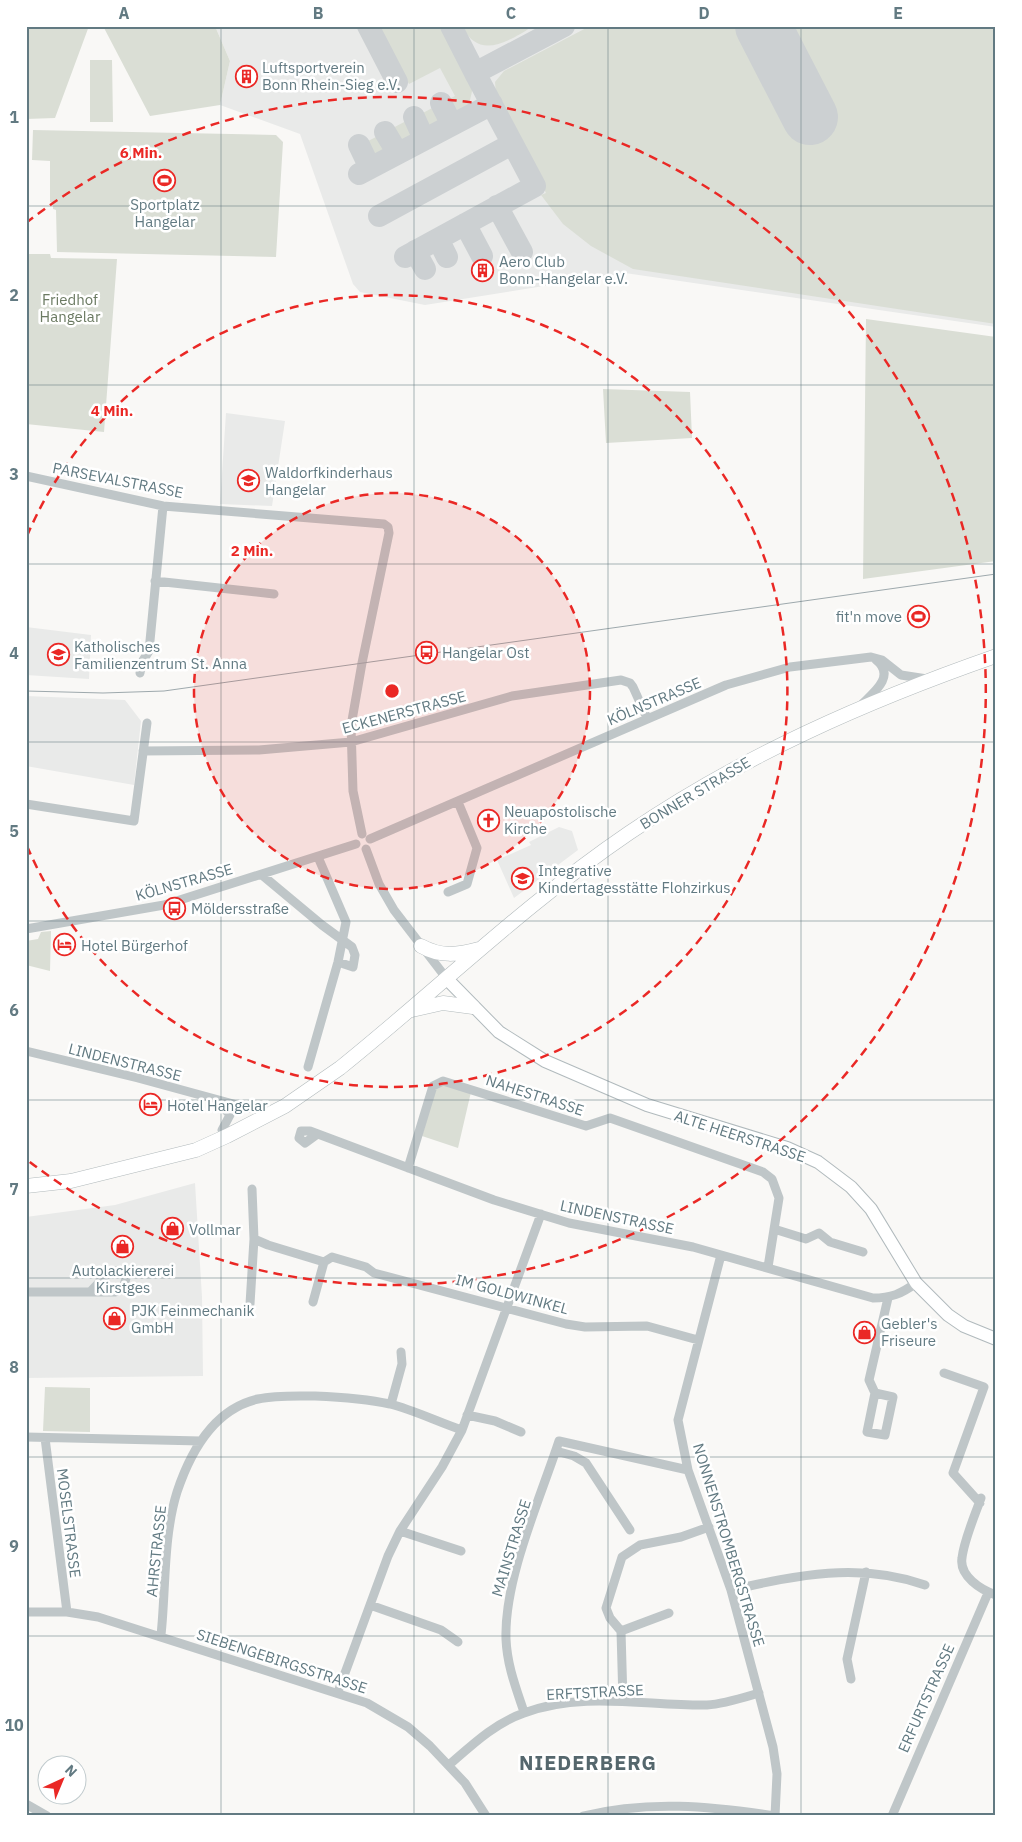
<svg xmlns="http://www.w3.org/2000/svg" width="1022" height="1842" viewBox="0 0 1022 1842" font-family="'IBM Plex Sans',sans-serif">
<rect width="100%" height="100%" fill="#f9f8f6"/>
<path fill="#e9eae9" d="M215,26H996V327L625,273L425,305L360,292L353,284L300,134L220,105L230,61Z
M226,413L285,421L272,506L220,504Z
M26,627L91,635L89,679L26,675Z
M26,696L125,700L141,721L134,785L26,766Z
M559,827L572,831L578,850L514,898L497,860L531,845L529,842Z
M195,1183L202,1297L203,1376L26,1378V1217L115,1205Z"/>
<path fill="#daded5" d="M26,26H89L55,118L26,119Z
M103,26H215L230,61L220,105L150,116Z
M378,26H441L473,87L468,109L453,117L448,106L449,99L455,96L440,68L409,84Z
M462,26H531C527,31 520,34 515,37C493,48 475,52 462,26Z
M590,26H996V324L633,269L591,246L563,224L541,195L546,193L496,95L495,82L504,71Z
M90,60H112L113,122H90Z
M434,107L439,112L442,122L424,131L420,119L421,114Z
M406,121L411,123L416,134L397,145L389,130Z
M33,130L276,135L283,142L276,257L57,252L56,210L53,209V203L50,202V161L32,160Z
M378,136L382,137L387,150L369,159L364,143Z
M26,254H50L51,258L117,259L104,432L26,424Z
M866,319L996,337V561L863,579Z
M603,389L690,392L692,438L606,443Z
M51,931L50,971L26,965V941L38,939L41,932Z
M444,1083L471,1092L458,1148L422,1136L436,1087Z
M45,1387L90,1388V1432L43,1431Z"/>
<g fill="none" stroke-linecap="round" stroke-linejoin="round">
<path stroke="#ccd0d2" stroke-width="22" d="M368,26L397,82
M451,26L475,73L564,26
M441,103L452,125
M414,117L424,139
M385,132L397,152
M359,145L370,168
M359,174L492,104
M497,206L522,252
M379,216L512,144
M465,224L482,256
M438,239L447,257
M415,251L425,269
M405,257L535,186L475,73"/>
<path stroke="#ccd0d2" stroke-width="56" d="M763,26L810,117"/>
<defs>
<path id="secondary" d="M447,979L499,1032L545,1061L647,1105L787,1148L818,1162L851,1187L871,1209L916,1283L948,1315L964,1326L996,1339"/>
<path id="primary" d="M421,946C441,957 457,955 479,949
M412,1010L443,1003L473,1007
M26,1186L71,1181L196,1150L227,1136L285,1106L340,1068C437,990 526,903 629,833C742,756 867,701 996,656"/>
</defs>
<use href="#secondary" stroke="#b1babd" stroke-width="14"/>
<use href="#primary" stroke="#b2babc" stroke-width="15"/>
<path stroke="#bfc6c8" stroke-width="9" d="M26,476L163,506L384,524L388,527L389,533L362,663L351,726L353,791L362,834
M155,581L274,594
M140,673L142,662L149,651L163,506
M861,705C872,694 897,676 876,660
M143,751L259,750L351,742L512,696L621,680L630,683L633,687L647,718
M26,804L134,821L147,723
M370,839L726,685L790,667L871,657L882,660L901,675L927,679
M366,849L379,884L394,910L447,979
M262,875L322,925L352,947L355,955L353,967L338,962
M448,892L467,884L477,848L458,802
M26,929L164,905L356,844
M26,1051L138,1078L248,1108H265
M308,1067L338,962L346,922L318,857
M218,1101L230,1115L222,1130
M316,1135L305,1143L299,1138L301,1131H310L494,1200L569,1223L693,1247L873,1298C891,1298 901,1294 916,1283
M408,1168L433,1086L443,1081L586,1126L610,1118L763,1172L772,1179L779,1198L768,1267
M252,1189L254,1239
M774,1229L806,1239L819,1233L830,1242L863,1252
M721,1255L678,1420L688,1470L731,1590L773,1747L777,1774L775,1816
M26,1292H115L123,1289L126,1278L121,1271H110L90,1292
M313,1302L324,1262
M250,1304L254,1239L268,1245L324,1262L332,1257L366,1267L374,1273L566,1324L585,1327L647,1326L698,1340
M944,1373L984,1387L953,1473L980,1503
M875,1393L893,1397L885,1435L867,1432L875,1393L869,1380L888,1298
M391,1404L402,1364L401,1352
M467,1415L495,1421L521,1432
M26,1437L201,1441
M45,1438L67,1612
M556,1451L574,1456L586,1463L630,1530
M981,1498C975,1515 964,1540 962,1558C959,1576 981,1590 996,1595
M400,1531L461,1551
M731,1590C798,1575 859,1562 925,1585
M370,1605L441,1630L458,1642
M26,1612H67L98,1617L367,1703L408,1727L430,1746L465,1783L486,1816
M621,1631L669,1613
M161,1635C166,1589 163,1537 177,1492C190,1453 214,1409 258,1399C276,1395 296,1396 315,1396C339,1397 367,1399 390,1404C414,1410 438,1422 462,1430
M851,1679L847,1659L866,1572
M338,1692L388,1556L400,1531L442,1467L462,1430L541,1214
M623,1701L621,1631L610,1618L606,1608L622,1557L640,1545L681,1537L709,1527
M524,1712C516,1688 507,1665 506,1639C504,1579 540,1499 559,1441L688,1470
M449,1765C472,1745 495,1723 524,1713C582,1691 647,1706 707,1705C724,1704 742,1698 759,1693
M26,1804L47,1816
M583,1816C648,1800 710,1806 775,1816
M892,1816L988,1593"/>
<use href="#secondary" stroke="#fff" stroke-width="12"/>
<use href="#primary" stroke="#fff" stroke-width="14"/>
<path stroke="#9ea9ad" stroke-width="1" d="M26,691L103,693L164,691L996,574"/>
</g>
<path fill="none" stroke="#627a82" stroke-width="1" stroke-opacity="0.55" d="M221,26V1816M414,26V1816M608,26V1816M801,26V1816M26,206H996M26,385H996M26,564H996M26,742H996M26,921H996M26,1100H996M26,1278H996M26,1457H996M26,1636H996"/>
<circle cx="392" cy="691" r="198" fill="#ea2825" fill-opacity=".12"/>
<g fill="none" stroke="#ea2825" stroke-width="2.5" stroke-dasharray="9 6">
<circle cx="392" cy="691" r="198"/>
<path d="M27 536A396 396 0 1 1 27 846"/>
<path d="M26 223A594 594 0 1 1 26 1159"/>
</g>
<defs>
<symbol id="building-ring" viewBox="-11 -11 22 22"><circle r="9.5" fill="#fff" stroke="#ea2825" stroke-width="1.5"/><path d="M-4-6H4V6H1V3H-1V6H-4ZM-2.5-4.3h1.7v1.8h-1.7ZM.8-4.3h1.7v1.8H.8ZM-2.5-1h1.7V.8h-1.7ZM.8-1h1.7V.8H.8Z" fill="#ea2825"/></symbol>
<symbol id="stadium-ring" viewBox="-11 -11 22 22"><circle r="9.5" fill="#fff" stroke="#ea2825" stroke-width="1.5"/><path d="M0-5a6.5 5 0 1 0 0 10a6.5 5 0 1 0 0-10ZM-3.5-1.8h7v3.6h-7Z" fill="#ea2825"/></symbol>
<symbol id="school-ring" viewBox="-11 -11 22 22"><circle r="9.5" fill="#fff" stroke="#ea2825" stroke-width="1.5"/><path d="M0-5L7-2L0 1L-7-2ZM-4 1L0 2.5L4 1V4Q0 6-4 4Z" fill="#ea2825"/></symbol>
<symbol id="bus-ring" viewBox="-11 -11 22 22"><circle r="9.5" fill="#fff" stroke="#ea2825" stroke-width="1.5"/><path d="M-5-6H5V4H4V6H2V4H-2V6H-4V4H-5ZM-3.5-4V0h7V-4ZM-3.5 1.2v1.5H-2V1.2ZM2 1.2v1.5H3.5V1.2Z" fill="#ea2825"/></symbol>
<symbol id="church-ring" viewBox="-11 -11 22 22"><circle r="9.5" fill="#fff" stroke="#ea2825" stroke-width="1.5"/><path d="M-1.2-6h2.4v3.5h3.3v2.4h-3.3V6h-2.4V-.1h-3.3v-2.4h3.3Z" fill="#ea2825"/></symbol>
<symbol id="hotel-ring" viewBox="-11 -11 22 22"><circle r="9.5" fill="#fff" stroke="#ea2825" stroke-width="1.5"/><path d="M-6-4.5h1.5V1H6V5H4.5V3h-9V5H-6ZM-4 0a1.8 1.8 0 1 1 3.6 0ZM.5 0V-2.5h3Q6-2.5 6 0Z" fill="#ea2825"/></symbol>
<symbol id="shop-ring" viewBox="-11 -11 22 22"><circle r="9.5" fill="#fff" stroke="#ea2825" stroke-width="1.5"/><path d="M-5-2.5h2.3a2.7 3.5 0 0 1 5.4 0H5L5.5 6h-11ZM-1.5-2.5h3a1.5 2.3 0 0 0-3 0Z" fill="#ea2825"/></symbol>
</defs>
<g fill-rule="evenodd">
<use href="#building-ring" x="234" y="64" width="25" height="25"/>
<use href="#stadium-ring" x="152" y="168" width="25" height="25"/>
<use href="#building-ring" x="470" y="258" width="25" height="25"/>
<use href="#school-ring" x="236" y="468" width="25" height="25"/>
<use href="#stadium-ring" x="906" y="604" width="25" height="25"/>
<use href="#bus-ring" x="414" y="640" width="25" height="25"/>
<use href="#school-ring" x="46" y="642" width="25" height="25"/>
<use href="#church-ring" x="476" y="808" width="25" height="25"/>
<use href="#school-ring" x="510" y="866" width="25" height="25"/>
<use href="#bus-ring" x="162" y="896" width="25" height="25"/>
<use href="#hotel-ring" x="52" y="932" width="25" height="25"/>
<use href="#hotel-ring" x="138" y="1092" width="25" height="25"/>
<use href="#shop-ring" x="160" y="1216" width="25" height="25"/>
<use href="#shop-ring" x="110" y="1234" width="25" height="25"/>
<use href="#shop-ring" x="102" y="1306" width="25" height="25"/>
<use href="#shop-ring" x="852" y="1320" width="25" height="25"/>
</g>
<g text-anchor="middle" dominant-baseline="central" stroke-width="5" stroke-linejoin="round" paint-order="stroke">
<g font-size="15" fill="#627a82" stroke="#fff" text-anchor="start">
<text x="262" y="67">Luftsportverein<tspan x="262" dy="17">Bonn Rhein-Sieg e.V.</tspan></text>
<text x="165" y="204" text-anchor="middle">Sportplatz<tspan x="165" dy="17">Hangelar</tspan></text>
<text x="499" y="261">Aero Club<tspan x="499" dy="17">Bonn-Hangelar e.V.</tspan></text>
<text x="265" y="472">Waldorfkinderhaus<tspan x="265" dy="17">Hangelar</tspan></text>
<text x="902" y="616" text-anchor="end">fit'n move</text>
<text x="74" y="646">Katholisches<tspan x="74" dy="17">Familienzentrum St. Anna</tspan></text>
<text x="442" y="652">Hangelar Ost</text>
<text x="504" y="811">Neuapostolische<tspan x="504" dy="17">Kirche</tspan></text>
<text x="538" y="870">Integrative<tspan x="538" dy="17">Kindertagesstätte Flohzirkus</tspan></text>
<text x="191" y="908">Möldersstraße</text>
<text x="81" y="945">Hotel Bürgerhof</text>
<text x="167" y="1105">Hotel Hangelar</text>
<text x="189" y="1229">Vollmar</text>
<text x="123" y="1270" text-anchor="middle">Autolackiererei<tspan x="123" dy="17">Kirstges</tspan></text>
<text x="131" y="1310">PJK Feinmechanik<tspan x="131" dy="17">GmbH</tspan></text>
<text x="881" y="1323">Gebler's<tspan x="881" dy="17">Friseure</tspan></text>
</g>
<g font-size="15" fill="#6b7a62" stroke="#fff">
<text x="70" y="299">Friedhof<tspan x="70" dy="17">Hangelar</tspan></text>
</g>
<g font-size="15" fill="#627a82" stroke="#fff">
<text transform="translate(118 480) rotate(11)">PARSEVALSTRASSE</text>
<text transform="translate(654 701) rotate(-23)">KÖLNSTRASSE</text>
<text transform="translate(404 712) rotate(-15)">ECKENERSTRASSE</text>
<text transform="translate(695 793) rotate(-31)">BONNER STRASSE</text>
<text transform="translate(184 882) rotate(-16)">KÖLNSTRASSE</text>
<text transform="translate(125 1062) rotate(14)">LINDENSTRASSE</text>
<text transform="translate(535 1095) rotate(18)">NAHESTRASSE</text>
<text transform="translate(740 1136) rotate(18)">ALTE HEERSTRASSE</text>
<text transform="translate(617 1217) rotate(12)">LINDENSTRASSE</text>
<text transform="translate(512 1294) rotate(15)">IM GOLDWINKEL</text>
<text transform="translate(69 1523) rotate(83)">MOSELSTRASSE</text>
<text transform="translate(729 1545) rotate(73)">NONNENSTROMBERGSTRASSE</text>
<text transform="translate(511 1548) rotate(-73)">MAINSTRASSE</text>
<text transform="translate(156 1551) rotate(-84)">AHRSTRASSE</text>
<text transform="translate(282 1661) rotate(18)">SIEBENGEBIRGSSTRASSE</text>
<text transform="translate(595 1692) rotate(-3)">ERFTSTRASSE</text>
<text transform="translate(926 1698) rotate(-66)">ERFURTSTRASSE</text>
</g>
<g font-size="20" font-weight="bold" letter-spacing="1" fill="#55676d" stroke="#fff">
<text x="588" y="1762">NIEDERBERG</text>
</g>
</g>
<circle cx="392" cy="691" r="8" fill="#ea2825" stroke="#fff" stroke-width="2.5"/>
<g font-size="15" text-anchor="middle" font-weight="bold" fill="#ea2825" stroke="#fff" stroke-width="5" stroke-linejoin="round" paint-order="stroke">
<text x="141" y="158">6 Min.</text>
<text x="112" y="416">4 Min.</text>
<text x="252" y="556">2 Min.</text>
</g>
<rect width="1022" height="1842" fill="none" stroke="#ffffff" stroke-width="55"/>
<g transform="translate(62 1780) rotate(44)"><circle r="24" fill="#ffffff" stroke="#c0cacd"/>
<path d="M0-4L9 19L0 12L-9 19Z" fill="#ea2825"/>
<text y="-8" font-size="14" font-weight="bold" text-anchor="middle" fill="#627a82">N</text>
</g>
<rect x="28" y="28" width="966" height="1786" fill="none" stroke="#627a82" stroke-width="2"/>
<g font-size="16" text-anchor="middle" font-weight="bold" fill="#627a82">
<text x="124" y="19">A</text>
<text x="318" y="19">B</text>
<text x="511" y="19">C</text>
<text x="704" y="19">D</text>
<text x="898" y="19">E</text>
<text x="14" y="123">1</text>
<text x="14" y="301">2</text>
<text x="14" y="480">3</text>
<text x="14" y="659">4</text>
<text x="14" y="837">5</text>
<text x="14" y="1016">6</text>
<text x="14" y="1195">7</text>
<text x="14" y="1373">8</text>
<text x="14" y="1552">9</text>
<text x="14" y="1731">10</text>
</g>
</svg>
